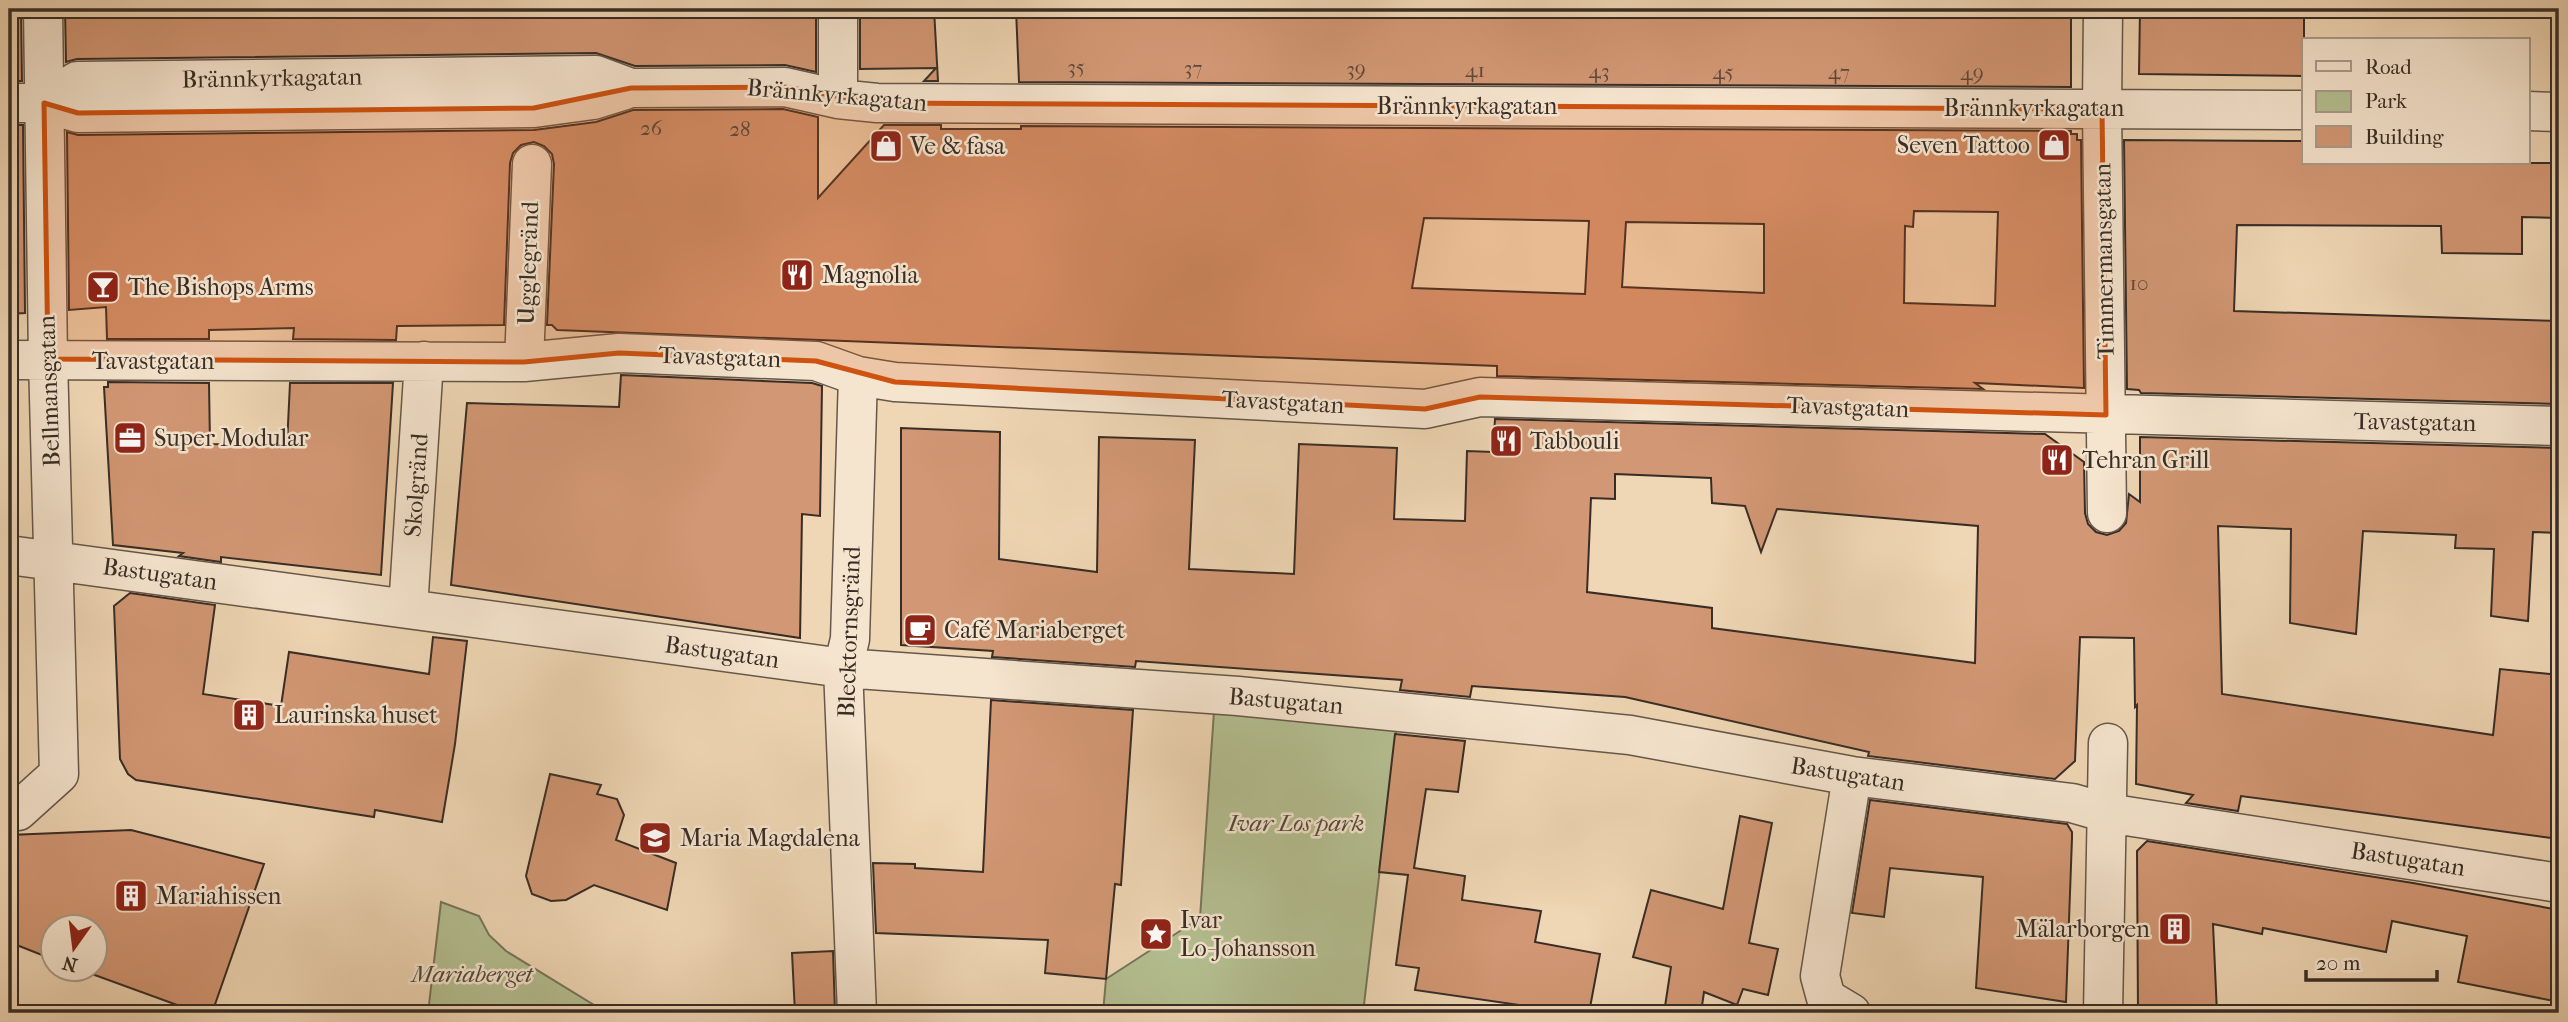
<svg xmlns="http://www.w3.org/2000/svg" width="2568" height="1022" viewBox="0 0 2568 1022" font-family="'IM FELL French Canon',serif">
<rect width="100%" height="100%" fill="#efd6b4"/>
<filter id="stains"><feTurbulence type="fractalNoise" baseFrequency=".00286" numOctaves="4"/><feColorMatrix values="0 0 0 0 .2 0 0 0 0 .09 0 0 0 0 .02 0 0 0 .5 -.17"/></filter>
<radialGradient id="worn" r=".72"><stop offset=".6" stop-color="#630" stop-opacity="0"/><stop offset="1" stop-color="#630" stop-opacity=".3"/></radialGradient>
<path fill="#b4bf91" stroke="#76765c" stroke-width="2" d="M1214,711L1397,723L1363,1013H1103L1106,979L1200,918Z
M441,902L479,916L489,935L506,951L607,1013H428Z"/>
<path fill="#d29774" stroke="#382d26" stroke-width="2" fill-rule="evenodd" d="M9,9H21L22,81H9Z
M65,9H816V72L785,65L635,66L596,53L77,59L66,62Z
M860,9H934L938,81H924L936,68L860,69Z
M1016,9H2071V87L1019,82Z
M2140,9H2304V76L2139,74Z
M783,109L818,117V198L884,125H941V129H1021V126L2071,131V134H2077V140H2081L2084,388L1975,383L1983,389L1497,376V366L557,330L552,325H547L554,164L552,154L544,146L534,142L521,145L513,153L510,163L504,325L397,326L396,340L293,339L294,328L209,330V339H107L106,307L69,310L67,132L78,135L534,130L596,122L633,110ZM1914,211L1998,212L1995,306L1904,303L1905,226L1913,227ZM1424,218L1589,221L1585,294L1412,288ZM1626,222L1764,224V293L1622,287Z
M9,125H23L25,313L9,314Z
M2124,140L2304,141V163H2559V218L2522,217V254L2442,253L2441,226L2237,225L2234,311L2559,321V404L2141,393L2139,390L2127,389Z
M621,375L812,383L822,386L820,516L802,514L800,638L451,585L467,403L619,407Z
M108,382L209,383L210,444L287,445L290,383H393L381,575L221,557V562L179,556L183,553L113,545L104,387H108Z
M1495,419L2045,434L2084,462L2085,513L2088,524L2096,532L2107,535L2119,531L2126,523L2129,494L2140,502V437L2559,448V533L2533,532L2528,621L2491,616L2494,549L2455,548L2456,535L2363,531L2356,634L2290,623L2291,529L2218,526L2222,694L2493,735L2500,669L2559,675V839L2241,796L2238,811L2186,803L2193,795L2136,784L2137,705L2135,707L2134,638L2080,637L2075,761L2055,779L1868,756L1869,752L1625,697L1472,686L1470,697L1400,690L1402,680L1136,661L1135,667L992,657L993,651L901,645V428L1000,432L999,559L1097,572L1099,437L1195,440L1189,569L1294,574L1299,444L1397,448L1394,519L1465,521L1467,451L1493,452ZM1615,474L1711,478L1712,503L1745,506L1761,552L1777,509L1978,526L1975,663L1712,628V608L1587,592L1591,498L1615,499Z
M130,593L215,605L203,694L281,706L289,652L429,674L433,637L467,641L455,744L442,822L375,810L374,817L136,780L128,774L120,759L114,606Z
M991,700L1133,710L1121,885L1115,884L1106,979L1045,973L1048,940L876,933L873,863L915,864V868L983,872Z
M1395,734L1465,741L1458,792L1426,789L1414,868L1465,876L1462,900L1541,911L1535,942L1600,954L1589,1013H1574L1415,990L1419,968L1396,965L1408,875L1379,872Z
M550,774L601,785L597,794L617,799L624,815L616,840L676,863L667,910L594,885L566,900L551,901L532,894L526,876Z
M1870,800L2067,824L2072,832V838L2066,1002L1976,988L1983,877L1890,868L1884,917L1852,913Z
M1740,816L1772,823L1749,943L1778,949L1768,995L1743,989L1737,1005L1704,992L1701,1013H1664L1671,967L1633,957L1651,890L1723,909Z
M131,830L264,864L212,1013H199L81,970H94V928H52V959L9,942V835Z
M2147,841L2413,883L2559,910V1002L2458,982L2467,936L2392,921L2386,952L2263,928L2262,934L2213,924L2217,1013H2138L2137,851Z
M833,951L835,1013H795L792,953Z"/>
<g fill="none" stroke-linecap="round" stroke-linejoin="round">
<defs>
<path id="minor" d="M2103,9L2102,109L2107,513
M838,99V9
M9,103H44L77,81L596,75L631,88L785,87L838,99L877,103L2304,110
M44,103L78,113L534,108L593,100L625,90
M2528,111L2559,112
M9,360L524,362L619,353L816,361L858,376L895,382L1425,409L1480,397L2559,426
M524,362L532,164
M9,555L843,668L1238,696L1630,735L1852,776L2072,803L2107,813L2559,883
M408,609L424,361
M9,810L18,811L59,774L48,359L43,9
M857,1013L843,668L850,639L858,376
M1851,1013L1826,998L1820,976L1852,776
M2103,1013L2108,743"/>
</defs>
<use href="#minor" stroke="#66574a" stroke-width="41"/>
<use href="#minor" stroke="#f5e4ce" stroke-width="38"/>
</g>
<path fill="#ce5210" fill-opacity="0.2" stroke="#ce5210" stroke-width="5" stroke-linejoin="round" d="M785,87L877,103L2102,109L2106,415L1480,397L1425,409L895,382L816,361L619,353L524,362L48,359L44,103L78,113L534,108L631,88Z"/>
<defs>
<symbol id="shop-square" viewBox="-11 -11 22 22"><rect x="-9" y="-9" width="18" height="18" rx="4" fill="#8f2418" stroke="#f5e4ce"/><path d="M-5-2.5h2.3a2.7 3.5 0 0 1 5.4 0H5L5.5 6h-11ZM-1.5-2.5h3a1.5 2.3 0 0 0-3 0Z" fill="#fff"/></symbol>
<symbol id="restaurant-square" viewBox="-11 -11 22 22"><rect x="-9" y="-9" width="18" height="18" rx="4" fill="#8f2418" stroke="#f5e4ce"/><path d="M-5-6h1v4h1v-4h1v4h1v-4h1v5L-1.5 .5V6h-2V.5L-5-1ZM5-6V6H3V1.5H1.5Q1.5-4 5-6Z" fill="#fff"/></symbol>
<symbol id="bar-square" viewBox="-11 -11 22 22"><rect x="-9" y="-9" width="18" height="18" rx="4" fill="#8f2418" stroke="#f5e4ce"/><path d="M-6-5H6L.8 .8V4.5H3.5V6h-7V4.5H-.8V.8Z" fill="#fff"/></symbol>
<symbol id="office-square" viewBox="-11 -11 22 22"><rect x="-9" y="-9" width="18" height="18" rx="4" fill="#8f2418" stroke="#f5e4ce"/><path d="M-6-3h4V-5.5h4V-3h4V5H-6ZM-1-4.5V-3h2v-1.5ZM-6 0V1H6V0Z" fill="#fff"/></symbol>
<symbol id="cafe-square" viewBox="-11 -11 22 22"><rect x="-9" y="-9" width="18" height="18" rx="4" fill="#8f2418" stroke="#f5e4ce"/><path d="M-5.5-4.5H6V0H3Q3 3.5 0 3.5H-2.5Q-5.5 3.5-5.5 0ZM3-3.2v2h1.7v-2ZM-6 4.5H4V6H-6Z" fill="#fff"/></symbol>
<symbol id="building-square" viewBox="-11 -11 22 22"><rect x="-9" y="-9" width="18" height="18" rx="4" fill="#8f2418" stroke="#f5e4ce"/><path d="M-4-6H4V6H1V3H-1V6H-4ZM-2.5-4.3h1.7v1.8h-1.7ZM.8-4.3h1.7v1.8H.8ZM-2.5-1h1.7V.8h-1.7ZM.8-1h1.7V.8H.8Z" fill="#fff"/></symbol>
<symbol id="school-square" viewBox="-11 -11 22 22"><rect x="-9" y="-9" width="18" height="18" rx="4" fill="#8f2418" stroke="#f5e4ce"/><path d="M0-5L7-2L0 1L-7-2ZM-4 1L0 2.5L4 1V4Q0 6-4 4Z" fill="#fff"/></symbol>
<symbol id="sight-square" viewBox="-11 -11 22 22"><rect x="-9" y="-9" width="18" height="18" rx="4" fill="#8f2418" stroke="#f5e4ce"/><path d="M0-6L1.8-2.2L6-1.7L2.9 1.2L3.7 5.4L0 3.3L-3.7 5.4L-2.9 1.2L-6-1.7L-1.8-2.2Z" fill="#fff"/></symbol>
</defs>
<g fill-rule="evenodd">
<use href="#shop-square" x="2035" y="126" width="38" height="38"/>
<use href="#shop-square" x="867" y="127" width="38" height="38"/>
<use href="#restaurant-square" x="778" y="256" width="38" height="38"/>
<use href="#bar-square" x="84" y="268" width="38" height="38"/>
<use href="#office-square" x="111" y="419" width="38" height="38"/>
<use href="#restaurant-square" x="1487" y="422" width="38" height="38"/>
<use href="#restaurant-square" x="2038" y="441" width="38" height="38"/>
<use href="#cafe-square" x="901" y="611" width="38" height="38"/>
<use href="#building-square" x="230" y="696" width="38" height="38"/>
<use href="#school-square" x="636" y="819" width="38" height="38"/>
<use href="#building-square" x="112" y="877" width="38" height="38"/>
<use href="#building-square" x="2156" y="910" width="38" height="38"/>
<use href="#sight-square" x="1137" y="915" width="38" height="38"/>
</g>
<g text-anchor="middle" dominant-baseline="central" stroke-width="5" stroke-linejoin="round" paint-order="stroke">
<g font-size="21" fill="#5e483a">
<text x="1076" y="67">35</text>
<text x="1193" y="68">37</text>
<text x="1356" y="69">39</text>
<text x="1475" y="70">41</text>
<text x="1599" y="71">43</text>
<text x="1723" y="72">45</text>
<text x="1839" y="72">47</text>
<text x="1972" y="73">49</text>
<text x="651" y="128">26</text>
<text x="740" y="129">28</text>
<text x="2139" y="283">10</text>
</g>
<g font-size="24" fill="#382d26" stroke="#f5e4ce">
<text transform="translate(272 78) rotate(-1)">Brännkyrkagatan</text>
<text transform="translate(837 95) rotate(5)">Brännkyrkagatan</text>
<text x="1467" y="106">Brännkyrkagatan</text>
<text x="2034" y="108">Brännkyrkagatan</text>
<text transform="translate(2104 261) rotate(-91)">Timmermansgatan</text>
<text transform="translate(528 263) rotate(-88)">Ugglegränd</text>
<text transform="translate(720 357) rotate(2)">Tavastgatan</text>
<text x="153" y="361">Tavastgatan</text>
<text transform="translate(49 391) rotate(-92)">Bellmansgatan</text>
<text transform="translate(1283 402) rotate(3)">Tavastgatan</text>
<text transform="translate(1848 407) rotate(2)">Tavastgatan</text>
<text transform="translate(2415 422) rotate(1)">Tavastgatan</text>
<text transform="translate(416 485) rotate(-86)">Skolgränd</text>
<text transform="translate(160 574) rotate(8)">Bastugatan</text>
<text transform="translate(849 632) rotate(-88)">Blecktornsgränd</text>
<text transform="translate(722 652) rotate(8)">Bastugatan</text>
<text transform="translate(1286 701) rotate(5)">Bastugatan</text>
<text transform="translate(1848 774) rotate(9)">Bastugatan</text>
<text transform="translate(2408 859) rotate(9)">Bastugatan</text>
</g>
<g font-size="24" fill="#382d26" stroke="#f5e4ce" text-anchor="start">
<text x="2030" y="145" text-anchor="end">Seven Tattoo</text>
<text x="910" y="146">Ve &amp; fasa</text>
<text x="822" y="275">Magnolia</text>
<text x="128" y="287">The Bishops Arms</text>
<text x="154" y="438">Super Modular</text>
<text x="1530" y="441">Tabbouli</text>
<text x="2082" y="460">Tehran Grill</text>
<text x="944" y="630">Café Mariaberget</text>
<text x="274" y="715">Laurinska huset</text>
<text x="680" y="838">Maria Magdalena</text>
<text x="156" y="896">Mariahissen</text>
<text x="1180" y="920">Ivar<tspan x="1180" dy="28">Lo-Johansson</tspan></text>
<text x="2150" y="929" text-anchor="end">Mälarborgen</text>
</g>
<g font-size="24" font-style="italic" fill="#514a3b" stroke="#f5e4ce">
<text x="1296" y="823">Ivar Los park</text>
<text x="472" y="974">Mariaberget</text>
</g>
</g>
<rect width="2568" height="1022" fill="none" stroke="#efd6b4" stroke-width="35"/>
<rect x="10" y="10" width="2547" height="1001" fill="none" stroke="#382d26" stroke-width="3.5"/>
<rect x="18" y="18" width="2533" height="987" fill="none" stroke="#382d26" stroke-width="2"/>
<rect x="2302" y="38" width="228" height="126" fill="#f5e4ce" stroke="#a99b8b" stroke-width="2"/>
<rect x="2316" y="61" width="35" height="10" fill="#f5e4ce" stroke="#a99b8b" stroke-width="2"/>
<text x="2365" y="74" font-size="21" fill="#382d26">Road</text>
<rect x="2316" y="91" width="35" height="21" fill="#b4bf91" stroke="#a99b8b" stroke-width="2"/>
<text x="2365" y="108" font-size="21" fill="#382d26">Park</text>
<rect x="2316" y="126" width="35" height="21" fill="#d29774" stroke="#a99b8b" stroke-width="2"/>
<text x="2365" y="144" font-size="21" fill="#382d26">Building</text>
<g transform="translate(74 948) rotate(194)"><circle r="33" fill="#f5e4ce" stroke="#a99b8b" stroke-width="2"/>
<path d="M0-5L12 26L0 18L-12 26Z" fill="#8f2418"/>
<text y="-10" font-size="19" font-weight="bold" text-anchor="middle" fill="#382d26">N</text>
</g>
<path d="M2306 970v10h131v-10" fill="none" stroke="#382d26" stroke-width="3.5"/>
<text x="2316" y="970" font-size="21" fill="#382d26" stroke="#f5e4ce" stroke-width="5" paint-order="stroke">20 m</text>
<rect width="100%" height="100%" filter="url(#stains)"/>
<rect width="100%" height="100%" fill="url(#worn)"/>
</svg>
